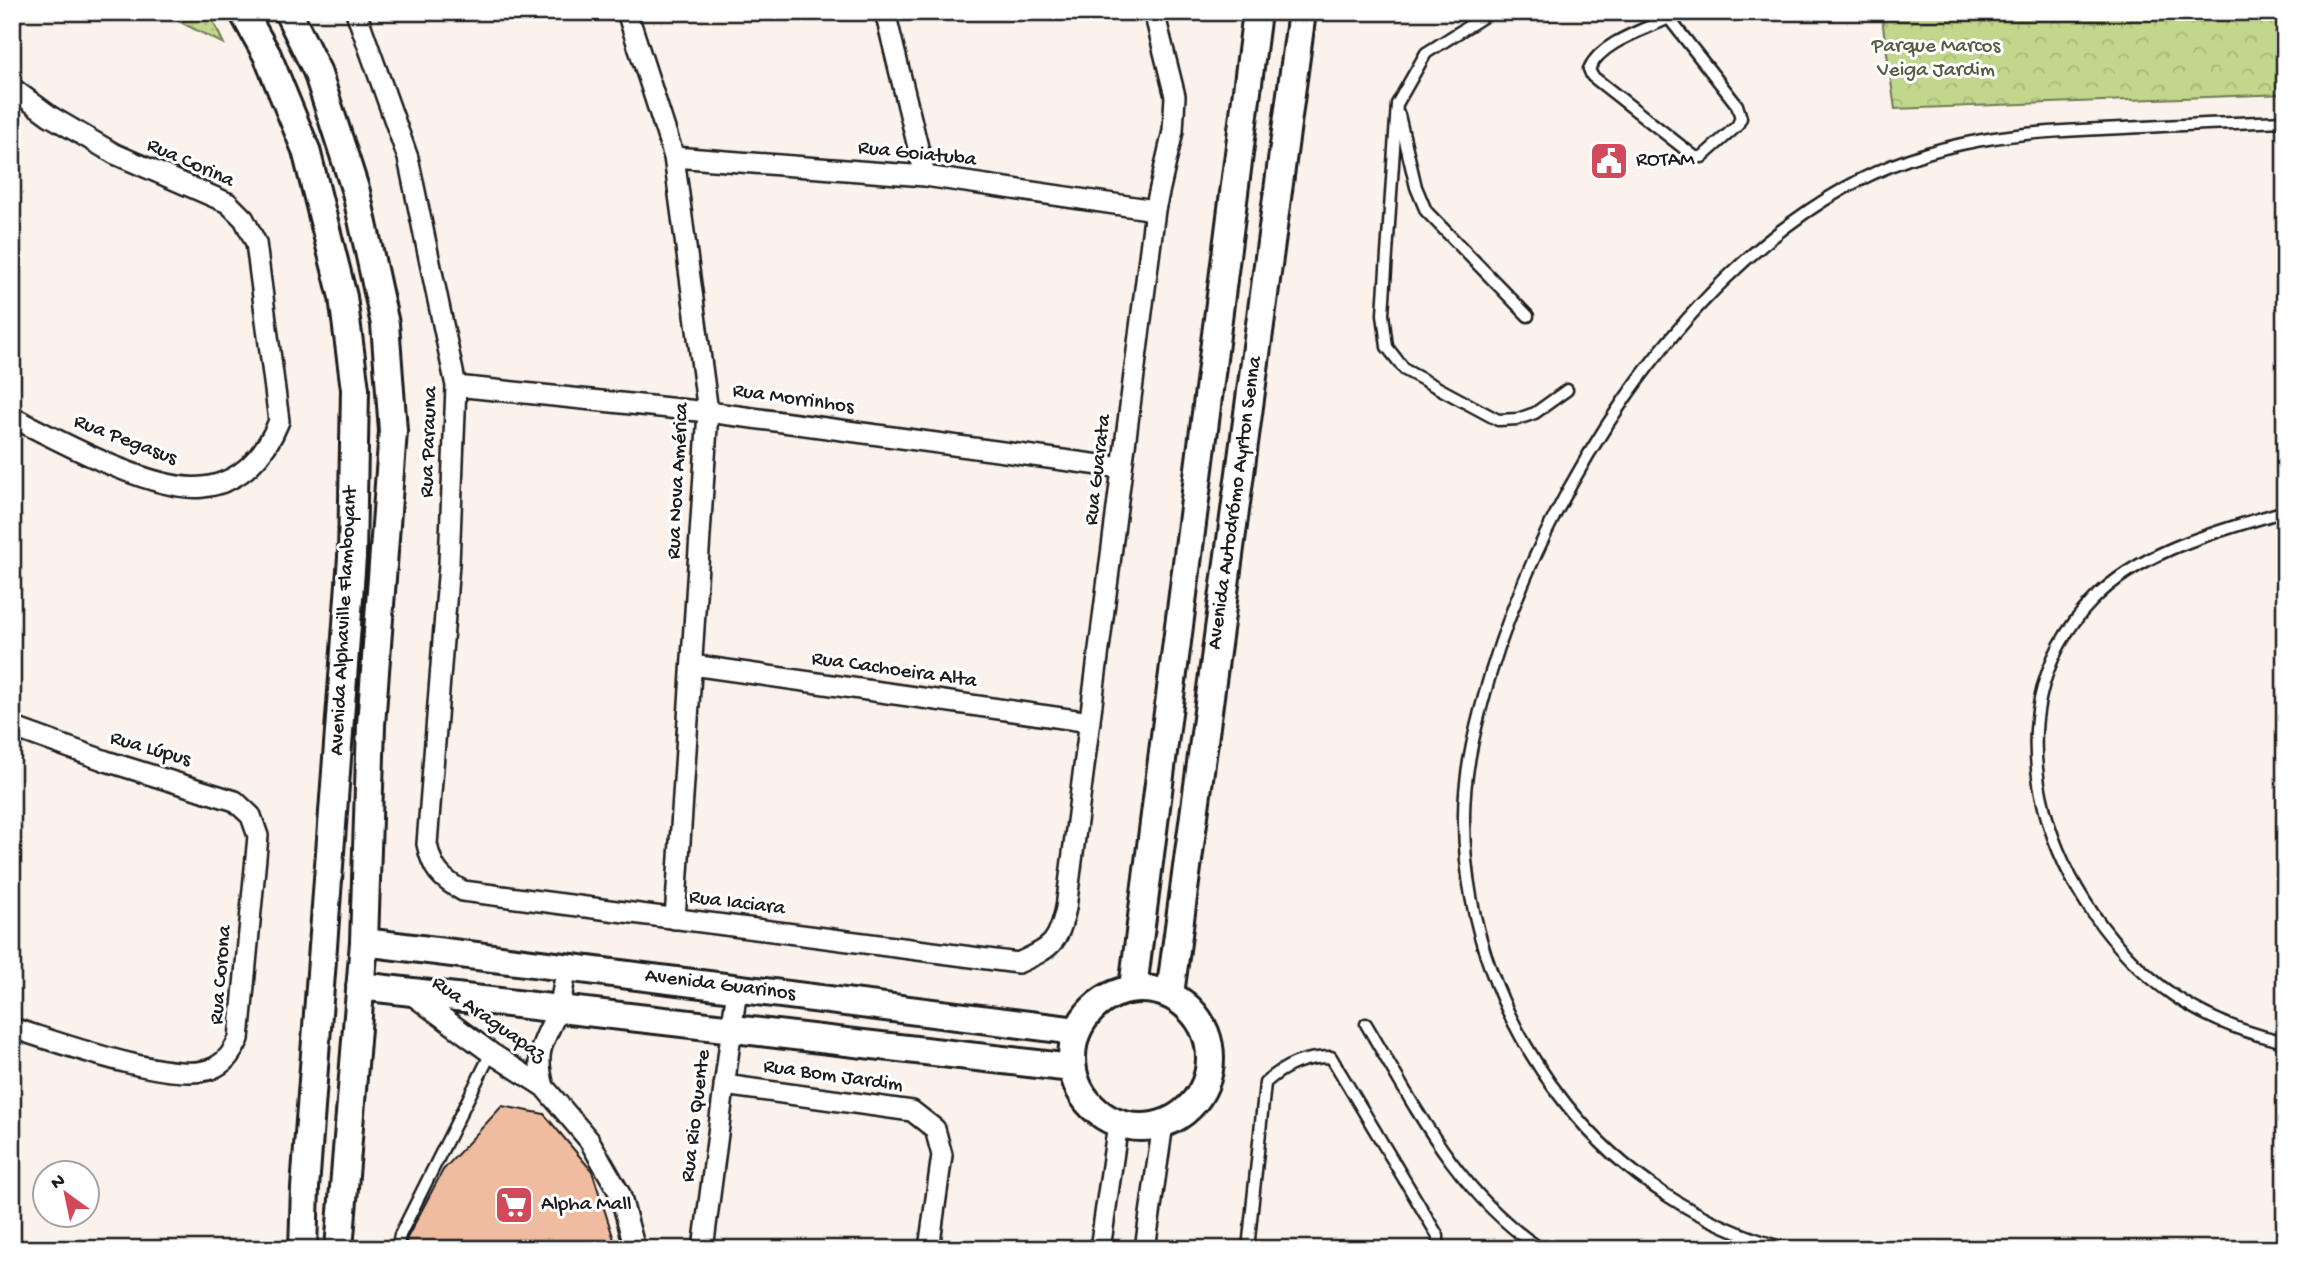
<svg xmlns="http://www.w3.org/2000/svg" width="2297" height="1261" viewBox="0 0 2297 1261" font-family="'Gochi Hand',sans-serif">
<defs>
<pattern id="grass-dots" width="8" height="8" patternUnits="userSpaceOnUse" patternTransform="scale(1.75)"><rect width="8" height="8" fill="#c1d78c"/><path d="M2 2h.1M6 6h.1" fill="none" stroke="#a5b878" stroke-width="1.8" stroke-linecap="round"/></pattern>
<pattern id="forest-crowns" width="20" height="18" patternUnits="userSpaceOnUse" patternTransform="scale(1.75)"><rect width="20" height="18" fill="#c1d78c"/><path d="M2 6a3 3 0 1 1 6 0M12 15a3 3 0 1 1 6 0" fill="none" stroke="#a5b878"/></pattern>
</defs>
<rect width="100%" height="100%" fill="#fcf2ec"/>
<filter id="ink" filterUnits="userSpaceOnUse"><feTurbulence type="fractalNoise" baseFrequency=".0143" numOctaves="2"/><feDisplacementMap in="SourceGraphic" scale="14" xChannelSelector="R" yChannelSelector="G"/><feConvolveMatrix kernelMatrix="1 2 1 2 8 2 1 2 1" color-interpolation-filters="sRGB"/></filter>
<g filter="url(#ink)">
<path fill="url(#grass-dots)" stroke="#6e7a54" stroke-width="2" d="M162,12H209L224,44L164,14Z"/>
<path fill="url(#forest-crowns)" stroke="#6e7a54" stroke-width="2" d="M1881,12H2285V94L1895,109Z"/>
<path fill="#efbca0" stroke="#1c1c1c" stroke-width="2" d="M502,1106L544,1114L592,1171L617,1249H405L407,1238L443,1170Z"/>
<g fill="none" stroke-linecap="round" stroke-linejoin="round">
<defs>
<path id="lane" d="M1491,12L1426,53L1397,104L1383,314L1387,347L1405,370L1498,420L1518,419L1535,413L1567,390
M1664,12L1737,105L1741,118L1737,126L1702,157H1695L1592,76L1589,69C1601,42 1644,30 1669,18
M1399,115L1416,187L1426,211L1528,316
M2285,511C2220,531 2143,549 2094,599C1977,717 2053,911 2173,995C2207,1019 2245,1033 2285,1042
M1366,1024C1415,1107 1458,1194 1541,1249
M397,1249L400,1235L491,1053
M1248,1249L1265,1083C1285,1065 1304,1057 1331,1057L1438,1236V1249
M1788,1249C1701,1226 1622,1175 1566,1104C1502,1024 1465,925 1464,822C1463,771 1477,720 1491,672C1546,491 1677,282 1845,188C1935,137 2022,132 2123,128C2177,125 2231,123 2285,121"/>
<path id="street" d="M356,12L408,158L456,386L449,564L427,844C432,869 441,879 463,891L1018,963C1051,948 1058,944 1066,908L1155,210L1173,131L1175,96L1154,12
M627,12L674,157L708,412L675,919
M885,12L925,176
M12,88L50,116L115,154L228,203L244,219L256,243L279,421C266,454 241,483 203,487C153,493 58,440 12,417
M674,157L925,176L1155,210
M456,386L708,412L1122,468
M692,665L1090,722
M12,727L106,761L235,801L251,816L258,836L239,1039C232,1053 226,1063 211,1069C171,1084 55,1041 12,1028
M407,991L491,1053L544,1087L589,1140L620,1194L635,1249
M724,1085L912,1111L935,1129L942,1155L929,1249
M544,1087C533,1044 546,1043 559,1006C563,994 564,979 567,967
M703,1249L737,988
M1100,1249L1118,1124
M1145,1249L1163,1124"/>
<path id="secondary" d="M243,12L267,55L306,150L343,297L355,389L352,557L305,1188L303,1249
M288,12L317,71L356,192L385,324L393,431L371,725L364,942L339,1249
M364,942L1077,1031
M360,986L1072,1068
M1133,988L1257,12
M1072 1058a69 69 0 1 1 138 0a69 69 0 1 1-138 0Z
M1170,994L1302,12"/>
</defs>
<use href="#lane" stroke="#1c1c1c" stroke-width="15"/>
<use href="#street" stroke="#1c1c1c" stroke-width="24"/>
<use href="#secondary" stroke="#1c1c1c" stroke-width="32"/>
<use href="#lane" stroke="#fff" stroke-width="10"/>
<use href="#street" stroke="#fff" stroke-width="19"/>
<use href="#secondary" stroke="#fff" stroke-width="26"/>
</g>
</g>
<defs>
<symbol id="civic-square" viewBox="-11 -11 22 22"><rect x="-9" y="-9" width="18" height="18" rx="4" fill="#d1495b" stroke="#fff"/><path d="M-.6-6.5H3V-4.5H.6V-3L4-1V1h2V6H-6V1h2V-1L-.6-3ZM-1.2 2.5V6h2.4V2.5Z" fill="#fff"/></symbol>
<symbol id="supermarket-square" viewBox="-11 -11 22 22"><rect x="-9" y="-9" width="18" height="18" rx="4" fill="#d1495b" stroke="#fff"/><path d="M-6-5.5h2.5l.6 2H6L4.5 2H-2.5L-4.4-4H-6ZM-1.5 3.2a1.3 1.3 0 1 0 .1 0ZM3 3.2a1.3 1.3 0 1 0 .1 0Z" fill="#fff"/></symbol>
</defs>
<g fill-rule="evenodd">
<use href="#civic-square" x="1587" y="139" width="44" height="44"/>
<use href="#supermarket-square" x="492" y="1183" width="44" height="44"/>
</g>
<g text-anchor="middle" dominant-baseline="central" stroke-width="6" stroke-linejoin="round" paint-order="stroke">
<g font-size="21" fill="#565d43" stroke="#fff">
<text x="1936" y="47">Parque Marcos<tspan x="1936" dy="24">Veiga Jardim</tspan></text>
</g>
<g font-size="21" fill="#1c1c1c" stroke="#fff">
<text transform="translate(917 155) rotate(6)">Rua Goiatuba</text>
<text transform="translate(190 164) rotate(24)">Rua Corina</text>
<text transform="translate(793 400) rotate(8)">Rua Morrinhos</text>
<text transform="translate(125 441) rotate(21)">Rua Pegasus</text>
<text transform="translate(430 442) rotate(-88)">Rua Parauna</text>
<text transform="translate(1099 470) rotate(-83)">Rua Guarata</text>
<text transform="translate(679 481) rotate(-87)">Rua Nova América</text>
<text transform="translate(1236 503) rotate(-82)">Avenida Autodrómo Ayrton Senna</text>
<text transform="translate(345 621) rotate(-87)">Avenida Alphaville Flamboyant</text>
<text transform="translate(894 671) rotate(8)">Rua Cachoeira Alta</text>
<text transform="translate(150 750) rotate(16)">Rua Lúpus</text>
<text transform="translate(737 904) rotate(7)">Rua Iaciara</text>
<text transform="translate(222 975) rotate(-85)">Rua Corona</text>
<text transform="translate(720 986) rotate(7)">Avenida Guarinos</text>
<text transform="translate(488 1020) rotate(35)">Rua Araguapaz</text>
<text transform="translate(833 1077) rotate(8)">Rua Bom Jardim</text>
<text transform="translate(697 1116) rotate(-83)">Rua Rio Quente</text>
</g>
<g font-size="21" fill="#1c1c1c" stroke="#fff" text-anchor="start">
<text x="1636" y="161">ROTAM</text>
<text x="541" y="1205">Alpha Mall</text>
</g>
</g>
<rect width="2297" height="1261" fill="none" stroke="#fff" stroke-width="42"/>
<rect x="21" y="21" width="2255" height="1219" fill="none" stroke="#1c1c1c" stroke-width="2.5" filter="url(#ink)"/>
<g transform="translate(66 1194) rotate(327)"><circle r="33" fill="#ffffff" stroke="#a4a4a4" stroke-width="2"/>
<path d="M0-5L12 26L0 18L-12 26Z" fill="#d1495b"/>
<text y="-10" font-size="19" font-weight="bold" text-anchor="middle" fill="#1c1c1c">N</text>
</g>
</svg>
